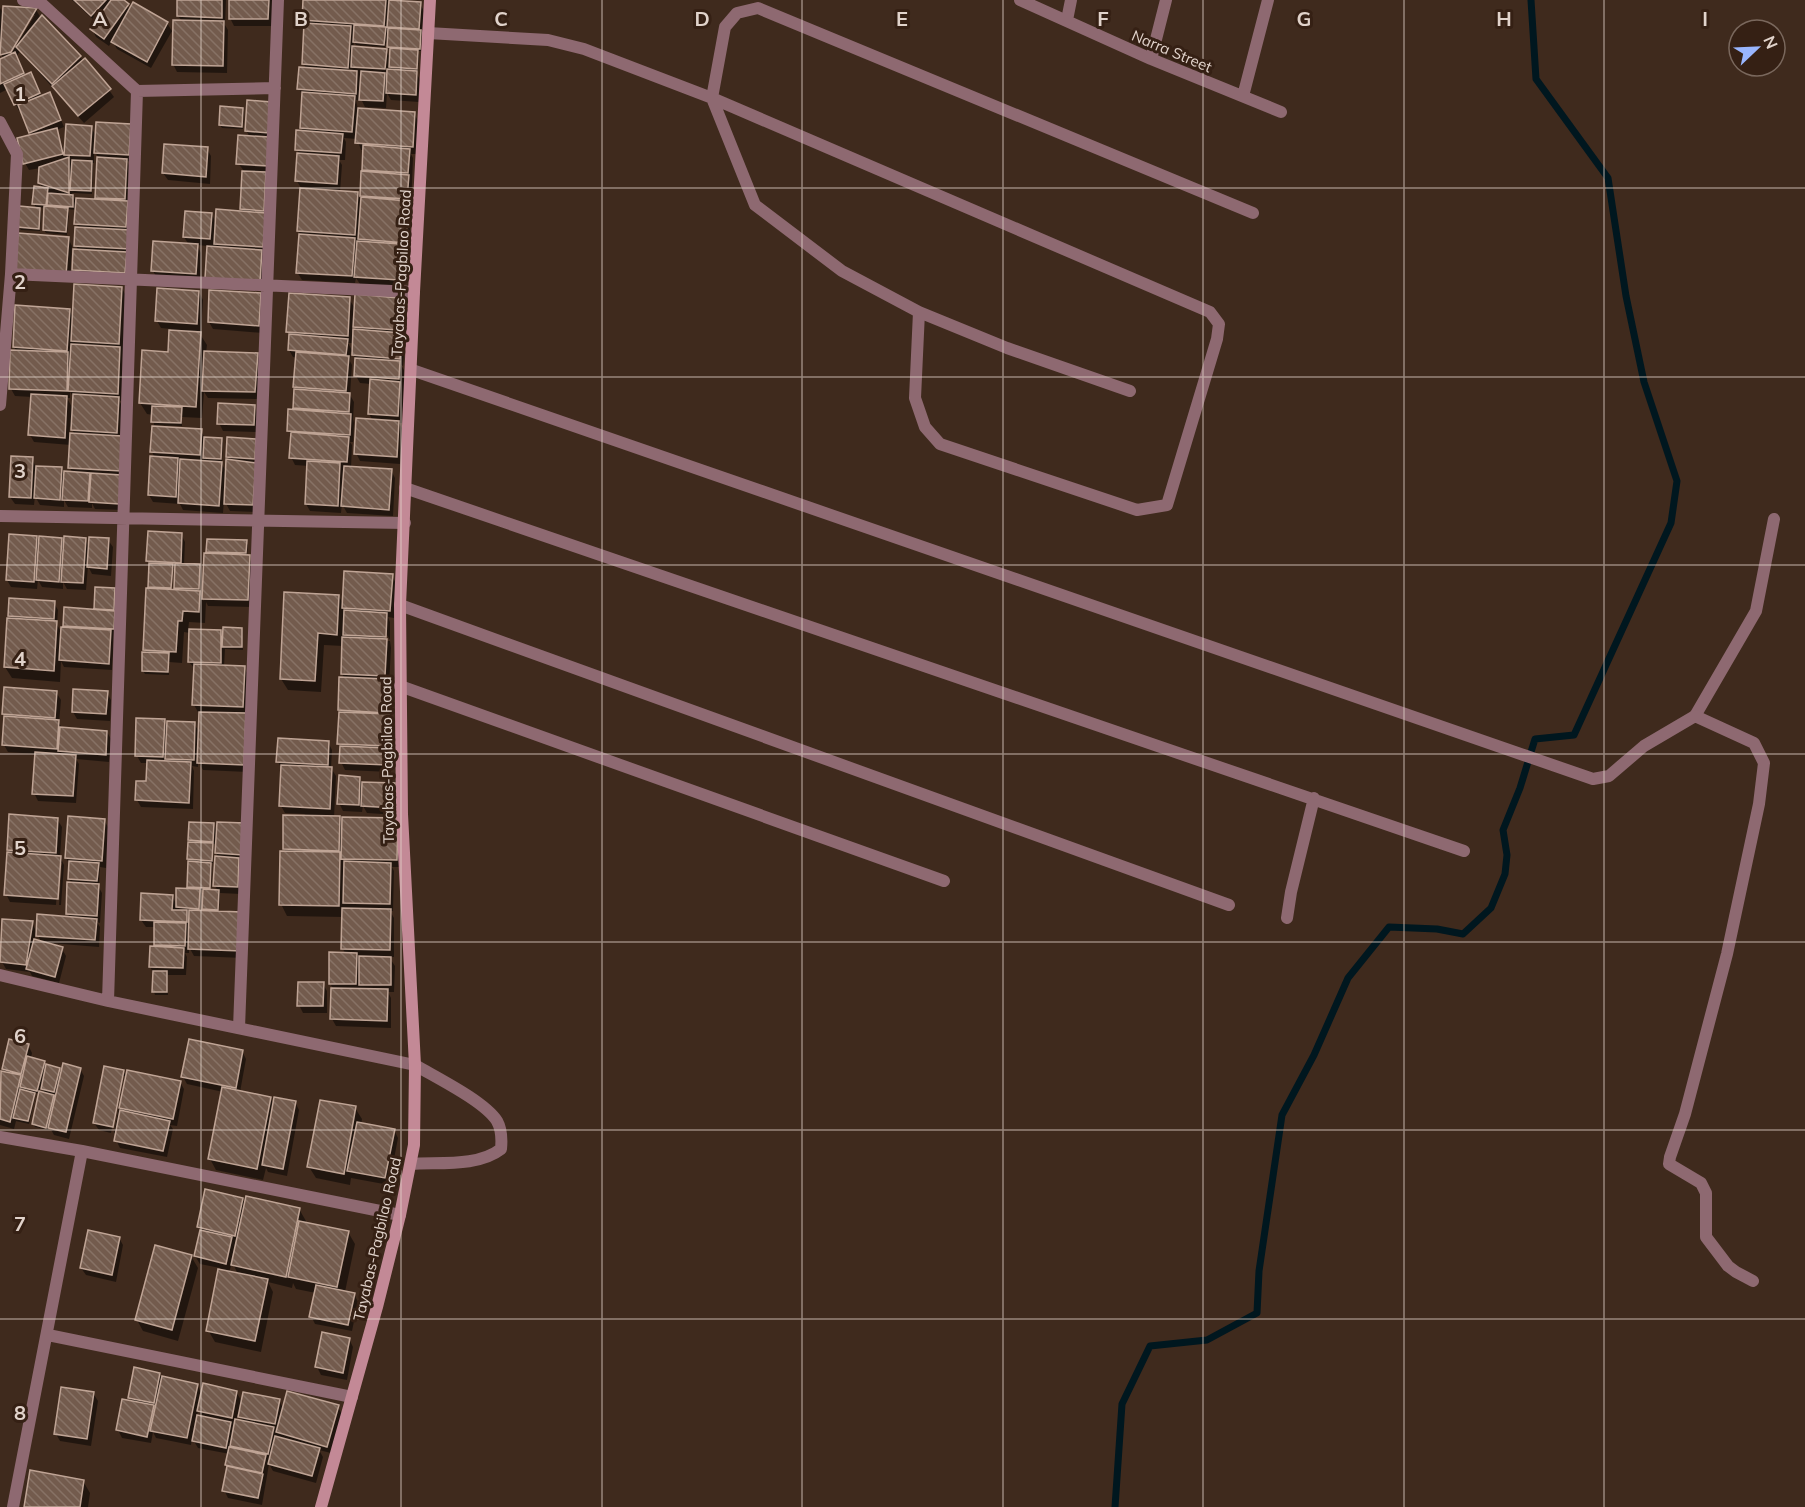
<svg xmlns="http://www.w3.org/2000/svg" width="1805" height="1507" viewBox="0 0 1805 1507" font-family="Mulish,sans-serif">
<defs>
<pattern id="building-back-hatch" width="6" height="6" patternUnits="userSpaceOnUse" patternTransform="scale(1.5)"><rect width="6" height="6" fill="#735b4d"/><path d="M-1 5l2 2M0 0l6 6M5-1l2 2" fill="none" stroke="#877265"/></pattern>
</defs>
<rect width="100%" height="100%" fill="#3f2a1d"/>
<path fill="#0007" fill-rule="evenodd" d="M72,0H121L131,10L134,4L167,23L172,31L151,68L117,49L112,41L109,46L96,37L92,29L97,23Z
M179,0H226L225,25L228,30L227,73L177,72L173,64L182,21L178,16Z
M231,0H272V26H234L230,18Z
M304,0H392V2L420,4L424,11L421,51H417L419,55L418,72H416L420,80L419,102L391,100L387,93L386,108L365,107L362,101L356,100L358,110L414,113L418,121L416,154H411L413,158L411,206H409L411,210L409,249H403L405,253L403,287L360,284L356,278L355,283L302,280L297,272L301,236L298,230L301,188L297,181L300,155L297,149L304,132L301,128L303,96L299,89L306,69L304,64L306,24L303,19ZM354,41L356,45L385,47L386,42L390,49L391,59L386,51L353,48ZM344,138L357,139L361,150H365L363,169L366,173H363L361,200L357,193L340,192L342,165L339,160H345L346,142Z
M0,8L4,15V8L36,10L41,18L80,57L109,90L114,97L84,123L20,51L16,57L26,76L35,81L41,97L53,101L64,127L56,130L60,138L65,156L68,126L91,127L96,136L130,126L133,162L127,161L130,168L129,280L78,277L74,270L79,251L76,246L79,228L76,223L77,210L67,209L69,213L67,235L46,233L44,230L46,208L38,207L41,212L40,231L21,230L19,227L37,209L34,204L43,189L39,182L41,168L29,170L25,163L32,136L22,110L19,111L8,89L0,93V60L4,59L0,52V54ZM32,15H35L8,59L6,58ZM94,151L99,158L97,197L99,201L77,204L72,193L92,194L93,166L92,163H94Z
M270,104L267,254H262L265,259L264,289L206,277L208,246L197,245L201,253L200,281L157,278L153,271L189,245L184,237L212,215L216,223L244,213L241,208L244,171L238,163L250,137L246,130Z
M242,109L244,112L243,129L222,128L220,125Z
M207,149L211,156L210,184L168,180L163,173Z
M68,238L72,246L70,282L17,271Z
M122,288L128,300L121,401L119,400L122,406L123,510L95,509L92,503V508L68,507L64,500V507L40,505L35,496L34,505L15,504L10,497L32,459L36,467L61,469L63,473L73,474L70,468L71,445L34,442L30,435L32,397L15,396L11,389L17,352L14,347L69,310L74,319ZM70,392L74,398L73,409L67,398H70ZM70,426L75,435L69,434Z
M199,292L203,300L201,331H198L207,345L206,353L257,355L261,362L258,399L208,398L204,392L202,418L182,417V426L154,425L153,415L147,414L140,403L169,354L171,329L161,328L157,321Z
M260,295L265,302L263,333L213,329L209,322Z
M349,299L356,310L398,299L403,306L401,334L405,342L403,366L401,365L404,370V390L402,423H399L403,430L400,464L360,461L356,453L373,421L369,414L371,384L360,383L356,376L357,361L351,351L350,361L352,365L350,395L354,402L353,419L354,423L353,442H350L352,445L351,468L391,470L395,478L393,516L347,513L342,504L341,513L310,511L306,504L309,466L295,465L291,457L292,436L289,431L296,411L294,408L297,391L295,386L297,358L293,357L289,350L290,335L288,332ZM353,323L357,331H352ZM348,343H354L353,352Z
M254,406L258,414V432L223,431L219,423Z
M201,431L205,438L221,440L223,443L222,461H220L227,473L230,461L227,457L255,441L256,461H254L260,471L257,512L230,511L224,500L223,513L183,510L180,504L153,502L149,495L155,458L152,452Z
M181,534L185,542L184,565L199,566L201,569L200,592H198L204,601L205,555H209L207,552L246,542L248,545L247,556L253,564L252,607L208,606L206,602L205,623L189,622L188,631L221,632L224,637L242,629L243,633V650L225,649L224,667H244L248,675V772L203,770L198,761V767L192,766L194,771L193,809L141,807L137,800L148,783V763H141L137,756L164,721L168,728L194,724L200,733V712H198L194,705L195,669L189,662L190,633L184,632L182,663L169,662V675L145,674L143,671L147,654L145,650L151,590L149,586L150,564L148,560ZM171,569H177L176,587L178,592L170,595Z
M36,537L40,544L61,539L65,546L85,539L89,548L108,540L113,547L111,576L92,574L88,566L86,590L67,589L63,582V589L42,587L38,580L37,589L11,587L7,580Z
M392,576L396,583L394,618L388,617L390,622V640L384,630L381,631L386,641H390L391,648L389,685L391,688L390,718L393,723L391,753H389L392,757L391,772L345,770L341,762V748L339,743V710L345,679L342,674L343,646L324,645L321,692L288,690L281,679L339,596L344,606ZM387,721H390L389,754L386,753Z
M114,590L116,593L112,670L64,667L61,661L60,682L12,678L5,667L12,620L9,616L54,603L58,610L57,625L63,634L65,609L97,611L96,608Z
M56,692L61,700L59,723L63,729L107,732L111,739L109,762L76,759L79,764L76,803L38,801L34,793L36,754L8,752L4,745L6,717L4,714Z
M107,693L111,700L110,721L77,719L73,712Z
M328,742L332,750L331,768L336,776L334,818H339L343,825L397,820L400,867H392L394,871L393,911H390L394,918V957H389L395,966L394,992H388L391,998V1028L336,1026L332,1019L334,989L330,984L346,954L342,948L343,917L287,916L281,904L286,852L284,849L305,814L285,813L281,806L282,769L278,762Z
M359,778L362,783L394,785L398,792L397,815L367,813L363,806L362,812L343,811L339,803Z
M57,819L62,827L60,857L64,865L61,905H59L62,863H59L56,905L10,902L6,894L11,854L8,850Z
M104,820L108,827L106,868L100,867L99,884H97L102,893L100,923L97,922L100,927L99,947L49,943L62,949L66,956L59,983L32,976L30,972L6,969L2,962L32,923L37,933L70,918L67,913L72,884L69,879L70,865L66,858ZM36,932L42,943L34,941Z
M213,824L217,832L244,824L241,894L220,893L219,913L244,958L194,956L189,947V953H185L187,957L186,975H168V995H155L154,992V974L150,967L157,948L155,944L156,927H146L141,920L172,896L177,905L190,890L188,886L190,862L188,859L192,843L190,840ZM211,844H217L216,853L219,858L215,886L218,891H211L212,867L210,863H213V848ZM199,890H205L204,908L206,913L200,912L201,894Z
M323,984L327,991V1013H303L299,1005Z
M28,1045L32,1053L31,1058L44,1062L46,1066L59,1069L62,1074L80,1069L84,1076L69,1139L54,1135L49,1126L48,1130L35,1127L33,1124L40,1094L32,1092L35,1097L29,1124L16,1121L14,1129L0,1125V1075L6,1073L3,1069ZM41,1086L45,1094L39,1093ZM52,1094L57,1095L56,1101Z
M242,1051L246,1059L240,1092L270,1098L274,1105L295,1102L299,1110L287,1176L268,1172L266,1168L263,1180L216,1170L210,1159L223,1092L187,1084L183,1077Z
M123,1071L127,1077L180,1082L184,1089L177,1126L170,1125L173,1129L167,1157L120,1148L116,1140L117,1134L114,1133L125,1076H122L111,1133L99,1130L94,1123Z
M355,1108L362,1119L361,1124L394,1130L398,1138L389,1185L351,1178L350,1185L316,1178L309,1167Z
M242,1199L246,1205L299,1209L306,1221L305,1224L348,1232L355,1244L345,1292L354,1294L358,1302L352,1331L315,1324L311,1316L316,1293L296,1289L293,1283L292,1288L268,1282L273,1292L261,1352L215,1342L208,1330L220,1268L200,1264L195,1256L201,1231L199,1227ZM232,1262L238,1274L229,1273Z
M119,1238L123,1245L116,1282L86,1275L81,1268Z
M191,1256L198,1268L178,1341L143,1331L137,1320Z
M349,1339L353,1347L347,1380L321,1375L317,1367Z
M159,1374L161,1377L197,1385L202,1394L236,1392L243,1403L279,1401L284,1409L338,1407L342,1414L331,1453L319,1450L323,1457L316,1483L273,1471L269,1464L262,1505L228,1498L224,1490L230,1454L198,1448L192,1438L191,1445L156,1438L153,1432L151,1443L122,1438L118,1430L132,1402L129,1397ZM198,1409L203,1418L197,1417ZM238,1413L243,1423L236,1421Z
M93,1393L98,1401L91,1446L60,1441L56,1434Z
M83,1481L90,1493L88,1507H25Z"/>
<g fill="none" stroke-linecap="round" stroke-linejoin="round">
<path stroke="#00171f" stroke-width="7" d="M1115,1507L1122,1404L1150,1346L1207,1340L1257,1313L1259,1271L1282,1115L1314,1055L1348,978L1389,927L1437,929L1463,934L1491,908L1505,874L1507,855L1503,830L1520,788L1535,739L1574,735L1671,523L1677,481L1644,382L1626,296L1608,178L1536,79L1531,0"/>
</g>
<path fill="url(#building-back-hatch)" stroke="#bfa495" stroke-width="1.5" d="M74,0H106L91,16Z
M111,0H124L129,4L104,39L90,29Z
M177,0H222V18L177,16Z
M229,0H269L268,19H229Z
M303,0H386L384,26L302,20Z
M389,0L421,2L419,29L387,27Z
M133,2L168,22L147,62L111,42Z
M3,6L37,8L11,52L0,55Z
M42,15L81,56L52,84L16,47Z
M173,20L224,21L223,66L172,65Z
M304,23L351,26L348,68L302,64Z
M354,25L386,27L384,45L353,42Z
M388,28L421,30L420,49L387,47Z
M352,46L387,49L385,69L351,67Z
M390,48L418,50L417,69L389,67Z
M15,52L24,73L0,84V59Z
M85,58L111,89L78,116L52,86Z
M299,67L357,71L356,94L297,89Z
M387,69L417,71L416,95L386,93Z
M361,71L385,73L383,101L359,100Z
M31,72L40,93L14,105L4,84Z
M50,92L61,120L29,133L18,105Z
M302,92L355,96L352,132L300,128Z
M247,100L271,102L269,133L245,131Z
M220,106L243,108L242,127L219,125Z
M358,108L415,112L413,147L355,143Z
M96,122L131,124L129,155L94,153Z
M66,124L92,126L90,156L64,155Z
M57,128L63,154L23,164L17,138Z
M296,130L343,134L341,153L295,150Z
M238,135L269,137L268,166L236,164Z
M164,144L208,147L206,177L162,173Z
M363,145L410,149L408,173L362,170Z
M297,153L339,156L337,184L295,181Z
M69,157V193L38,183L39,167Z
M97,157L127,159L125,199L95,198Z
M72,160L92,161L91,191L70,190Z
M242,171L266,172L264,211L240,209Z
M361,171L409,175L407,199L360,196Z
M34,186L48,188L46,205L32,204Z
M300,188L358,192L355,235L297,231Z
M48,193L73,195V207L47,205Z
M361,197L408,201L406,243L358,239Z
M76,198L128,201L126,227L74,224Z
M19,206L40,208L39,229L17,227Z
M44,206L68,208L66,232L43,230Z
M216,209L266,213L263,247L214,244Z
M185,211L212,213L210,239L183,237Z
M75,227L131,230L130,249L74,246Z
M18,233L69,237L66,275L15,272Z
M299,234L355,238L352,276L296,273Z
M153,241L198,244L196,274L151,271Z
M357,241L401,244L399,280L354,277Z
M207,246L262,250L260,282L205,278Z
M73,249L127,252L125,273L72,270Z
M74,284L122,287L119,344L71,341Z
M157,288L199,291L197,324L155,321Z
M209,290L261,293L259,326L208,322Z
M289,293L350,297L348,336L286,332Z
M355,294L399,298L397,330L353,327Z
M15,305L70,309L67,351L13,347Z
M353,329L402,333L400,359L352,355Z
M169,330L201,332L196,407L139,403L142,350L168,352Z
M289,334L348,339L346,355L288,350Z
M71,344L120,347L118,394L68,391Z
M10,350L68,352L67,391L9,389Z
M204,351L258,353L255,392L202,391Z
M296,352L349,356L346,391L293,387Z
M355,358L400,361L399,379L354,376Z
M370,379L400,382L398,416L368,414Z
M294,389L350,393L349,412L293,408Z
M31,394L67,396L65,438L28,435Z
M73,394L119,397L117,433L71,430Z
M218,403L255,405L254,425L217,424Z
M152,406L182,407L181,423L151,422Z
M288,409L351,414L350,435L287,431Z
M356,418L399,421L397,457L354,454Z
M152,426L202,429L200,455L150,452Z
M291,432L349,437L347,462L289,458Z
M70,433L122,436L121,471L68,468Z
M204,437L222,438L221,459L203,458Z
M227,437L256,439L255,459L226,457Z
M11,456L33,457L31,498L9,497Z
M150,456L178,458L176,497L148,495Z
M180,459L222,462L219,506L178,503Z
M226,459L256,463L253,505L224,504Z
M307,461L340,463L338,506L305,504Z
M36,466L62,467L60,500L34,498Z
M344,466L392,469L389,510L341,506Z
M64,471L90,473L88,501L62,500Z
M91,473L121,475L119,504L89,502Z
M148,531L182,533L181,563L146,561Z
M9,534L37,536L34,582L6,580Z
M39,536L62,538L59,582L36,580Z
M64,536L86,538L83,583L61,582Z
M89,537L109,538L107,569L87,567Z
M207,539L247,540L246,553L206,552Z
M204,553L250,555L248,600L202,599Z
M149,563L173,564L171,588L148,587Z
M175,563L200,564L199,589L174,588Z
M344,571L393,574L390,611L342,608Z
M95,587L115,588L114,610L94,609Z
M146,588L200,591L199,612L183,611L182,621H178L176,652L143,650Z
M284,592L339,595L337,635L318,633L315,681L280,679Z
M9,598L55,601L54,619L8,616Z
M64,607L115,611L114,629L63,626Z
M344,610L387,613L386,637L343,635Z
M7,618L57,621L54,671L4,667Z
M61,627L111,630L109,664L59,660Z
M223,627L242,628V647H222Z
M189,629L221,630V663L188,662Z
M342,637L387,639L385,676L341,674Z
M142,652L169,653L168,672L142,671Z
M194,664L245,666L243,707L192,705Z
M339,677L387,679L386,713L338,710Z
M4,687L57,691L55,718L2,714Z
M73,689L108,691L106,714L72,712Z
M199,712L246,713L244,765L197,763Z
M339,712L389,714L388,746L337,744Z
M4,716L59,720L57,749L2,745Z
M136,718L165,719L163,757L135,756Z
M167,721L195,722L194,760L165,759Z
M60,727L107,731L106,755L58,751Z
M278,738L329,741L328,765L276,762Z
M340,746L388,748V765L339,763Z
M35,752L76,755L73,796L32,794Z
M147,760L191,762L189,803L135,800L136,781H146Z
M281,765L332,767L330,809L279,806Z
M339,775L360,777L359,805L337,804Z
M362,782L395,783L394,808L361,806Z
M9,814L58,818L56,853L7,850Z
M283,815L340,816L339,851L283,849Z
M68,816L105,819L102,861L65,858Z
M342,817L398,818L397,860L341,859Z
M189,822L214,823L213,842L188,840Z
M217,822L245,823L243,855L215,853Z
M188,842L213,843L212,861L187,859Z
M280,851L340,852L339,906L279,905Z
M7,852L61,856L58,899L4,895Z
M215,856L239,858L238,887L213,886Z
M69,861L99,863L97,881L68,879Z
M188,861L211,863L210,888L187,887Z
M344,861L391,863L390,904L343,903Z
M67,882L99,884L97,916L66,914Z
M176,888L200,889L199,909L176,907Z
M203,889L219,890L218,910L202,909Z
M141,893L173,895L172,910H187V922L140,920Z
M342,908L391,909L390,950L341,949Z
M189,910L242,912L241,951L188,949Z
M37,914L97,919L95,940L36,936Z
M2,919L33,921L26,965L0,962Z
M154,922L186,923L185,946L154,945Z
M34,939L63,947L55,977L26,969Z
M150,946L184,948L183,968L149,967Z
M329,952L357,953L356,984H329Z
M359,956L391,957V985H359Z
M153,971H167V992H152Z
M298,982H324L323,1006H297Z
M331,988L388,989L387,1021L330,1019Z
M9,1039L29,1044L21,1074L2,1069Z
M189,1039L243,1050L236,1088L181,1077Z
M27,1056L45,1061L37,1091L20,1087Z
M63,1063L81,1068L66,1132L48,1128Z
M46,1064L60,1068L54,1092L41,1089Z
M104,1066L124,1070L113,1127L93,1123Z
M127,1070L181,1081L173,1119L119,1108Z
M1,1071L21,1075L10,1122L0,1119Z
M222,1087L271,1097L257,1169L208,1159Z
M20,1089L35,1093L28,1121L13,1118Z
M39,1091L54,1095L46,1128L32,1124Z
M274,1097L296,1101L283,1169L262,1165Z
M320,1100L356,1106L344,1174L307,1167Z
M120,1110L170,1121L163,1151L114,1141Z
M357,1122L395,1129L385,1178L347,1171Z
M205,1189L243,1198L235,1236L197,1227Z
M246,1196L300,1208L286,1277L231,1265Z
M299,1221L349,1231L337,1287L288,1277Z
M88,1230L120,1237L112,1275L80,1268Z
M200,1230L232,1237L226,1264L194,1256Z
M155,1245L192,1255L172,1330L135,1320Z
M218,1269L268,1279L255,1341L206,1331Z
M316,1285L355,1293L348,1325L309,1317Z
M322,1332L350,1338L343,1373L315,1367Z
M134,1367L160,1373L154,1403L128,1398Z
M162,1376L198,1384L187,1438L150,1431Z
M203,1383L237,1391L232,1418L197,1411Z
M61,1387L94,1392L87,1439L54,1434Z
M287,1391L339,1405L327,1447L276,1432Z
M243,1392L280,1399L275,1424L238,1417Z
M122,1399L154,1405L147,1437L116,1430Z
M197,1415L231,1422L226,1448L192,1441Z
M235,1419L274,1427L268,1454L230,1446Z
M275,1436L320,1448L312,1476L268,1464Z
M229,1447L266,1455L262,1473L225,1465Z
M227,1466L263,1474L258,1498L222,1491Z
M30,1470L84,1480L80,1507H24Z"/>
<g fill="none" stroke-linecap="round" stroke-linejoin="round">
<path stroke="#8e6971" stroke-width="12" d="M400,686L944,881
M1695,716L1756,611L1774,519
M411,1164C439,1162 478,1167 501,1149C502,1139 502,1130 497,1121C484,1101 437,1078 415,1065"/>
<path stroke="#8e6971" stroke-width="12" d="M23,0L41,3L137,91L275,88
M1020,0L1151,59L1281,112
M1067,20L1071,0
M428,33L548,40L584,49L712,98L1210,312L1219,324L1217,339L1167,505L1137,510L940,444L925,427L915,398L919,312
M1151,59L1166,0
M1243,96L1268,0
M0,122L17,154L11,274L0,405
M11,274L414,292
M412,370L1593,779L1609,776L1644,746L1695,716L1754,743L1764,763L1759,804L1727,954L1685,1114L1670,1157L1669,1164L1701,1183L1706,1193V1237L1728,1266L1736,1272L1753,1281
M1130,391L1007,348L919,312L842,271L755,205L712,98L725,27L737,13L758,8L1253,213
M405,488L1464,851
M0,516L405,523
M400,605L1229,905
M1287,918L1291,892L1314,798
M0,975L108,1001L415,1065
M108,1001L137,91
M239,1028L278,0
M0,1137L82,1151L400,1215
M48,1335L352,1397
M13,1507L82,1151"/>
<path stroke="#c38996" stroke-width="12" d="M321,1507L377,1307L400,1215L414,1145L415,1065L402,814L400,605L414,292L430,0"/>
</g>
<path fill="none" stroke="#e1d3cb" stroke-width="1.5" stroke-opacity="0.55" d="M201,0V1507M401,0V1507M602,0V1507M802,0V1507M1003,0V1507M1203,0V1507M1404,0V1507M1604,0V1507M0,188H1805M0,377H1805M0,565H1805M0,754H1805M0,942H1805M0,1130H1805M0,1319H1805"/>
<g text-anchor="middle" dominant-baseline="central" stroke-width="6" stroke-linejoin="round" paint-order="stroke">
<g font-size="15" fill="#e1d3cb" stroke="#352014">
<text transform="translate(1172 51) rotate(23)">Narra Street</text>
<text transform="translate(401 273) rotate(-87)">Tayabas-Pagbilao Road</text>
<text transform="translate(387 760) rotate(-91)">Tayabas-Pagbilao Road</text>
<text transform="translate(377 1239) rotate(-77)">Tayabas-Pagbilao Road</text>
</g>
</g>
<g font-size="20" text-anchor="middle" font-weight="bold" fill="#e1d3cb" stroke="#352014" stroke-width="6" stroke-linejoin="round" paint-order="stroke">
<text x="100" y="26">A</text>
<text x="301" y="26">B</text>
<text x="501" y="26">C</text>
<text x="702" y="26">D</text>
<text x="902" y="26">E</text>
<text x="1103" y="26">F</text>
<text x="1304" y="26">G</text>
<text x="1504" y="26">H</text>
<text x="1705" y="26">I</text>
<text x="20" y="101">1</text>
<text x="20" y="289">2</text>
<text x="20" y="478">3</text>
<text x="20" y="666">4</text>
<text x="20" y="855">5</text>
<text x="20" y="1043">6</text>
<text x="20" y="1231">7</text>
<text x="20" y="1420">8</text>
</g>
<g transform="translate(1757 48) rotate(67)"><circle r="28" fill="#352014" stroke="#7a685d" stroke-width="1.5"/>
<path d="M0-4.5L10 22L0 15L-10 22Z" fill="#99b5fd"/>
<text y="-9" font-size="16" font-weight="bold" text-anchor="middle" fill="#e1d3cb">N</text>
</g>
</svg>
